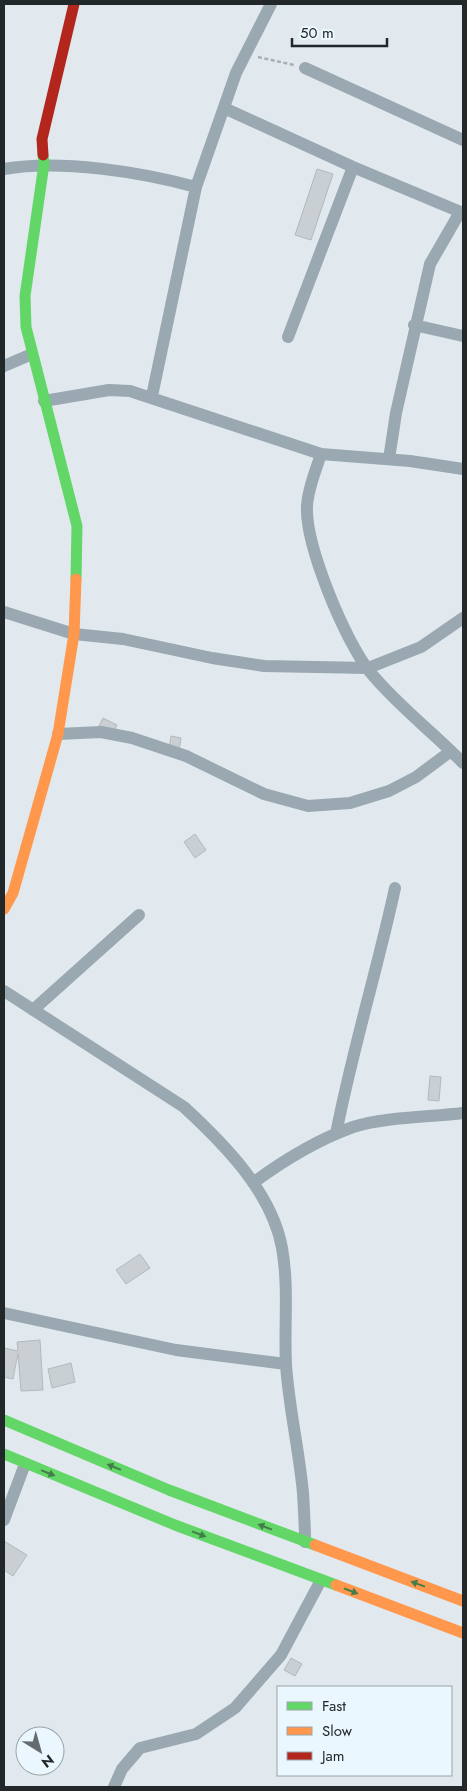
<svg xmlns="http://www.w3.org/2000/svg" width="467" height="1791" viewBox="0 0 467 1791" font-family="Jost,sans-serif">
<rect width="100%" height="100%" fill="#e1e9ee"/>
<path fill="#c9cfd3" stroke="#b3babe" d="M317,169L333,174L311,240L295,235Z
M103,718L117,725L113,733L99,726Z
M171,736L181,738L179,751L169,749Z
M195,834L206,850L195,858L184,842Z
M430,1076L441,1077L439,1101L428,1100Z
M140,1254L150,1268L126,1284L116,1270Z
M40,1340L43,1390L21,1391L18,1353L13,1379L4,1377V1348L18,1351L17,1342Z
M71,1363L75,1382L52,1388L48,1369Z
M4,1541L27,1555L13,1576L4,1570Z
M291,1658L302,1664L295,1676L284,1670Z"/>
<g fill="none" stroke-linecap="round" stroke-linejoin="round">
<path stroke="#a5afb6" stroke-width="2.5" stroke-dasharray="4 2.5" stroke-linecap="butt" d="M258,57L294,65"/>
<path stroke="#9aa8b1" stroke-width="12" d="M305,68L463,140
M224,108L353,167L463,213
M4,169C60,159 141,172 196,187L236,73L271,4
M414,325L463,336
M288,337L353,167
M4,366L32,354
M152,396L196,187
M44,401L109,390L130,391L321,454L410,461L463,469
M321,454C316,470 308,488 307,506C305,545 345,641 370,672C398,706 433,732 463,763
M389,459L396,413L430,264L460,212
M4,612L74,634L123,639L212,658L264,666L368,668L421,647L463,618
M58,734L101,732L132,738L186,756L264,794L308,806L350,803L389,791L416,777L451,751
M4,991L184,1107C224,1144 272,1192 282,1248C289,1287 284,1326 286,1365C289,1408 299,1450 303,1493C304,1509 305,1526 305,1542
M33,1010L139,915
M336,1134C352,1051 377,971 395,888
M253,1183C284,1160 317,1140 353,1127C383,1117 431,1117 463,1113
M4,1313L176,1350L286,1364
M4,1520L25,1464
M114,1787L122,1769L140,1748L196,1734L235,1708L281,1655L321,1580"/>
<path stroke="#63d668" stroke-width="11" d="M43,155L44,164L25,296L26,327L77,526L76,579
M4,1420L169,1490L315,1545
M4,1454L175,1525L336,1585"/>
<path stroke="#ff974d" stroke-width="11" d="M4,909L13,893L58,734L74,634L76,579
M315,1545L463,1601
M336,1585L463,1633"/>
<path stroke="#b3261e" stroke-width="11" d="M43,155L42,139L74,4"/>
</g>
<defs><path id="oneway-solid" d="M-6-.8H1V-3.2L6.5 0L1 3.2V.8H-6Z" transform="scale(1.25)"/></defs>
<g fill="#427e49">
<use href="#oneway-solid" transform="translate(114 1467) rotate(-158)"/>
<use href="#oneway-solid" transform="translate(48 1473) rotate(22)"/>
<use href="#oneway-solid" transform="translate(265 1527) rotate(-159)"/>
<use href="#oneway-solid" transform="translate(199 1534) rotate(21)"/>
<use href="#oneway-solid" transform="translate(418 1584) rotate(-160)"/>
<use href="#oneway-solid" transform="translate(351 1591) rotate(21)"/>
</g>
<rect width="467" height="1791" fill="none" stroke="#22272a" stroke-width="10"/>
<rect x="277" y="1686" width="175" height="90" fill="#ebf7fe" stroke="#9ba4a9"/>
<rect x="287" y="1702" width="25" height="8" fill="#63d668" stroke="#9ba4a9"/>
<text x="322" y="1711" font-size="15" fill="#22272a">Fast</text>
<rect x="287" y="1727" width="25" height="8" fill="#ff974d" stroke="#9ba4a9"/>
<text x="322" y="1736" font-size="15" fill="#22272a">Slow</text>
<rect x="287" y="1752" width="25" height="8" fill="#b3261e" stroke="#9ba4a9"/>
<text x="322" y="1761" font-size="15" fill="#22272a">Jam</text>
<g transform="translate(40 1751) rotate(143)"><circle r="24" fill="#ebf7fe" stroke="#9ba4a9"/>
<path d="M0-4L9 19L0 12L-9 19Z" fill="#656b6f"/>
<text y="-8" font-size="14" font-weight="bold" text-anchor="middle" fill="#22272a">N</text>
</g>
<path d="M292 38v8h95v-8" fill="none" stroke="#22272a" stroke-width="2.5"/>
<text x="300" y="38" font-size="15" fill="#22272a" stroke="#ebf7fe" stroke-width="4" paint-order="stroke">50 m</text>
</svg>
